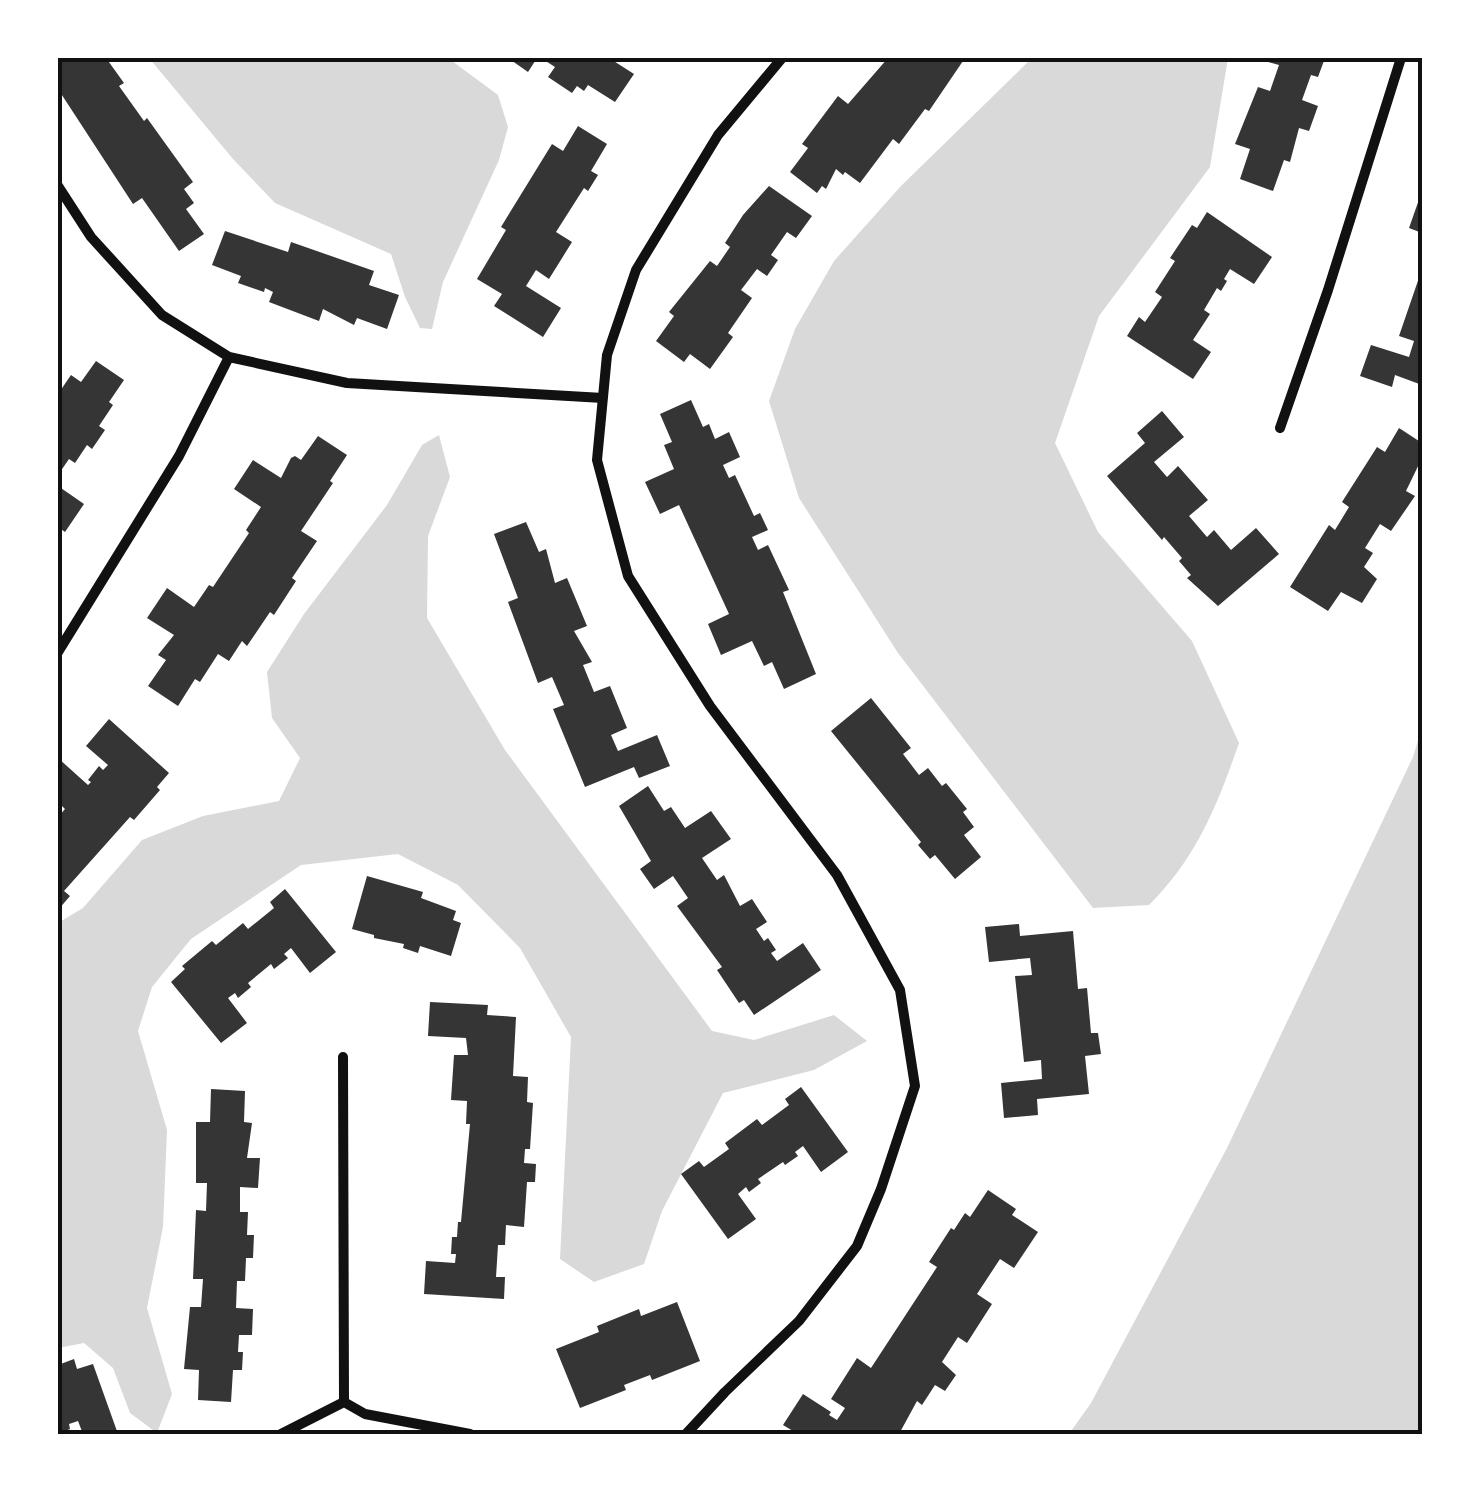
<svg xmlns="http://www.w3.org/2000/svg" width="1480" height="1492" viewBox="0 0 1480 1492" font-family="'Space Grotesk',sans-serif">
<rect width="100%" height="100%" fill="#fff"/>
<path fill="#d9d9d9" d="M149,58H448L498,95L508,127L499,160L443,282L432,329L420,328L405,297L391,254L275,203L233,159Z
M1032,58H1228L1210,167L1099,316L1055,443L1098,532L1192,641L1239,743C1217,806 1197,857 1149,905L1093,908L898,653L799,498L769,401L795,329L834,261L901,186Z
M439,435L450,477L428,536L427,618L505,750L712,1031L754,1040L834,1015L867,1041L814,1070L723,1093L662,1211L644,1264L594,1282L560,1259L571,1037L520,948L458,885L398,854L301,865L191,939L152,987L138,1031L167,1130L163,1227L147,1308L172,1394L157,1433L130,1413L113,1368L84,1343L58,1348V923L83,908L142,840L203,816L279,801L300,758L272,718L267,672L304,614L387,505L422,445Z
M1422,727V1434H1069L1091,1403L1227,1148L1413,757Z"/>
<path fill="#353535" d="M58,58H106L124,83L119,86L144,121L147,118L193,182L184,189L194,203L186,209L204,234L179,251L142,198L133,204L58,89Z
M508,58H537L528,72Z
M541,58H609L634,74L615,102L588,85L584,91L577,86L572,93L548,77L555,67Z
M888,58H965L929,111L925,109L899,144L893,139L860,183L845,172L843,175L836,169L826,189L822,186L817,193L790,172L808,148L802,144L838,96L848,104Z
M1269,58H1325L1318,77L1311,75L1302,100L1318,106L1309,131L1299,128L1290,162L1284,160L1273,191L1240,179L1250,149L1235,144L1258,87L1270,91L1279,65L1268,62Z
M578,126L607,144L591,171L598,175L588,191L584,188L556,232L572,242L549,279L536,270L526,286L561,308L543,337L494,306L502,294L477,279L506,230L501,227L552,144L563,151Z
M769,186L812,216L796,238L787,232L771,255L778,260L767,276L757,269L741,290L752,298L728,333L733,337L710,369L690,354L684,362L656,341L674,316L669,312L710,261L717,266L730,247L725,243L743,215Z
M1422,191V233L1409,228Z
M1207,212L1272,257L1254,284L1230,269L1224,279L1227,281L1221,291L1217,288L1204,310L1210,314L1193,340L1211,352L1193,379L1127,336L1139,317L1145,322L1162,297L1155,292L1175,261L1170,258L1192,225L1197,228Z
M225,231L288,252L291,242L374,271L369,285L399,295L387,329L357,318L354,325L323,309L319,321L269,302L273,292L265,288L264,292L238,283L241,276L212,265Z
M1422,269V385L1395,375L1392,387L1360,376L1371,345L1409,357L1414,341L1399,336Z
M96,361L124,380L109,402L113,405L99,426L105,430L92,449L87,445L75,463L69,459L58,475V394L71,375L81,382Z
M691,400L703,427L709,424L715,439L729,432L740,457L723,465L729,478L735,475L754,516L760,513L768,530L752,537L758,550L768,545L789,590L783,592L816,674L784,689L772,662L764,666L752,641L721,655L708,624L729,614L679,505L660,514L645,482L674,469L664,445L672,442L660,414Z
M1162,411L1184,437L1154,462L1167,477L1178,466L1208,500L1189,516L1207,537L1214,530L1231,550L1256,528L1279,554L1218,606L1187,578L1191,575L1179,561L1182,558L1164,537L1162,540L1107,476L1145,443L1137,433Z
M1399,428L1422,443V458L1406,491L1415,496L1391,531L1380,524L1365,548L1373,553L1364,567L1377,579L1362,603L1341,592L1328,611L1290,587L1329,525L1335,530L1349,507L1342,502L1377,447L1385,452Z
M318,436L347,455L330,481L333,483L301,531L317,541L292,578L296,581L274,615L270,612L247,646L242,641L229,661L218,654L200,682L195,679L178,706L148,686L166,660L158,655L174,635L147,618L167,588L194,607L209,585L213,587L249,533L246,530L261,507L234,489L253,460L281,478L291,458L295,456L301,460Z
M58,486L84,504L65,532L58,527Z
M526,522L539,552L546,549L555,583L567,578L587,626L574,631L592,662L583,665L594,692L610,686L627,728L611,735L618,751L657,735L670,766L639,778L634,767L585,787L553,709L564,705L552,677L538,683L508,602L518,598L494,534Z
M871,698L911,748L903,754L919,775L928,768L942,786L946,783L967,809L963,812L974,827L964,835L981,857L955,879L935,855L930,859L918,845L921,842L831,731Z
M109,719L169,773L157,787L160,790L134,820L130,817L64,891L70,896L58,910V817L65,809L58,802V758L88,785L91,782L88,780L99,766L103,770L108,765L86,746Z
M648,786L664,811L671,807L685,828L711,811L731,839L702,858L717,880L724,875L740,906L752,899L767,922L756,929L764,941L768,938L776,950L771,953L777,961L803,943L821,970L754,1015L744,1000L739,1003L717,970L722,967L677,906L688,898L673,876L654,889L640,869L651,861L619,806Z
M367,876L423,892L421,898L456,911L453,920L461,923L451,956L420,946L418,953L403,948L404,944L374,938V935L352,929Z
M285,889L336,952L310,973L291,948L284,954L288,958L274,969L271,964L248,983L251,987L238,998L235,993L228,998L247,1023L221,1043L171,982L185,969L182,966L212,941L216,945L243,923L248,929L274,908L270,902Z
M1019,924L1020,936L1073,931L1078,989L1087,988L1091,1033H1098L1101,1054L1085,1056L1089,1094L1037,1099L1038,1115L1004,1118L1001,1083L1042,1079L1041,1060L1024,1062L1015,976L1032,975L1030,958L989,962L985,927Z
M430,1002L488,1005L487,1015L516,1017L513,1076L528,1077L527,1102L533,1103L530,1149H525L524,1163L536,1164L535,1182H527L524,1227L506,1225L505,1245H498L496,1277H505L504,1299L424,1294L426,1261L455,1263L456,1254H451L452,1237H457L458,1222H461L470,1124H466L467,1101L451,1100L454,1055H468L466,1038L428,1036Z
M801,1087L848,1152L821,1172L803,1146L795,1152L798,1156L785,1165L783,1162L758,1179L761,1183L749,1192L746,1187L738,1194L756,1219L728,1239L681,1174L699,1161L704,1167L729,1149L725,1143L757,1119L762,1125L789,1105L785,1099Z
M211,1089L245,1091L244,1122L252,1123L247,1158H260L258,1188L240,1187V1212H248L247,1235H254L253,1258H246L245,1281H237L236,1308L253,1309L252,1335H239L238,1352H243L242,1370H233L231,1402L198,1400L199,1370L184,1369L190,1307H201L203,1279H193L196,1210L206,1211L207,1183H196V1122H210Z
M988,1190L1016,1209L1012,1215L1038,1232L1014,1268L1000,1259L977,1294L992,1304L967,1343L958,1337L942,1362L956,1375L945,1391L935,1385L922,1405L917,1401L899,1434L884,1431L881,1434H798L783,1425L803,1394L831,1412L829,1415L837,1420L845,1408L831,1399L857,1358L871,1368L937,1267L929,1262L951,1228L954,1230L965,1213L970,1217Z
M677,1302L700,1361L652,1380L650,1375L624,1385L626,1390L580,1408L556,1349L599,1332L597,1326L639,1309L641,1316Z
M74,1359L77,1369L93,1364L118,1434H83L78,1421L69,1424L70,1429L58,1434V1365Z"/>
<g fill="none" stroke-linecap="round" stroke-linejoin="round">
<path stroke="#111" stroke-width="10" d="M58,186L91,237L162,315L229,357L347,383L603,398
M1280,428L1328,290L1401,58
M58,652L179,456L229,357
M343,1057L344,1402
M281,1434L344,1402L365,1414L470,1434
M686,1434L725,1392L799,1321L857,1246L881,1189L915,1086L900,990L837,875L710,706L628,576L597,460L607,355L636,270L718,135L782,58"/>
</g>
<rect width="1480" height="1492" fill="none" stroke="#ffffff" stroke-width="120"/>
<rect x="60" y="60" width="1360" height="1372" fill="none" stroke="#111" stroke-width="4"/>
</svg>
